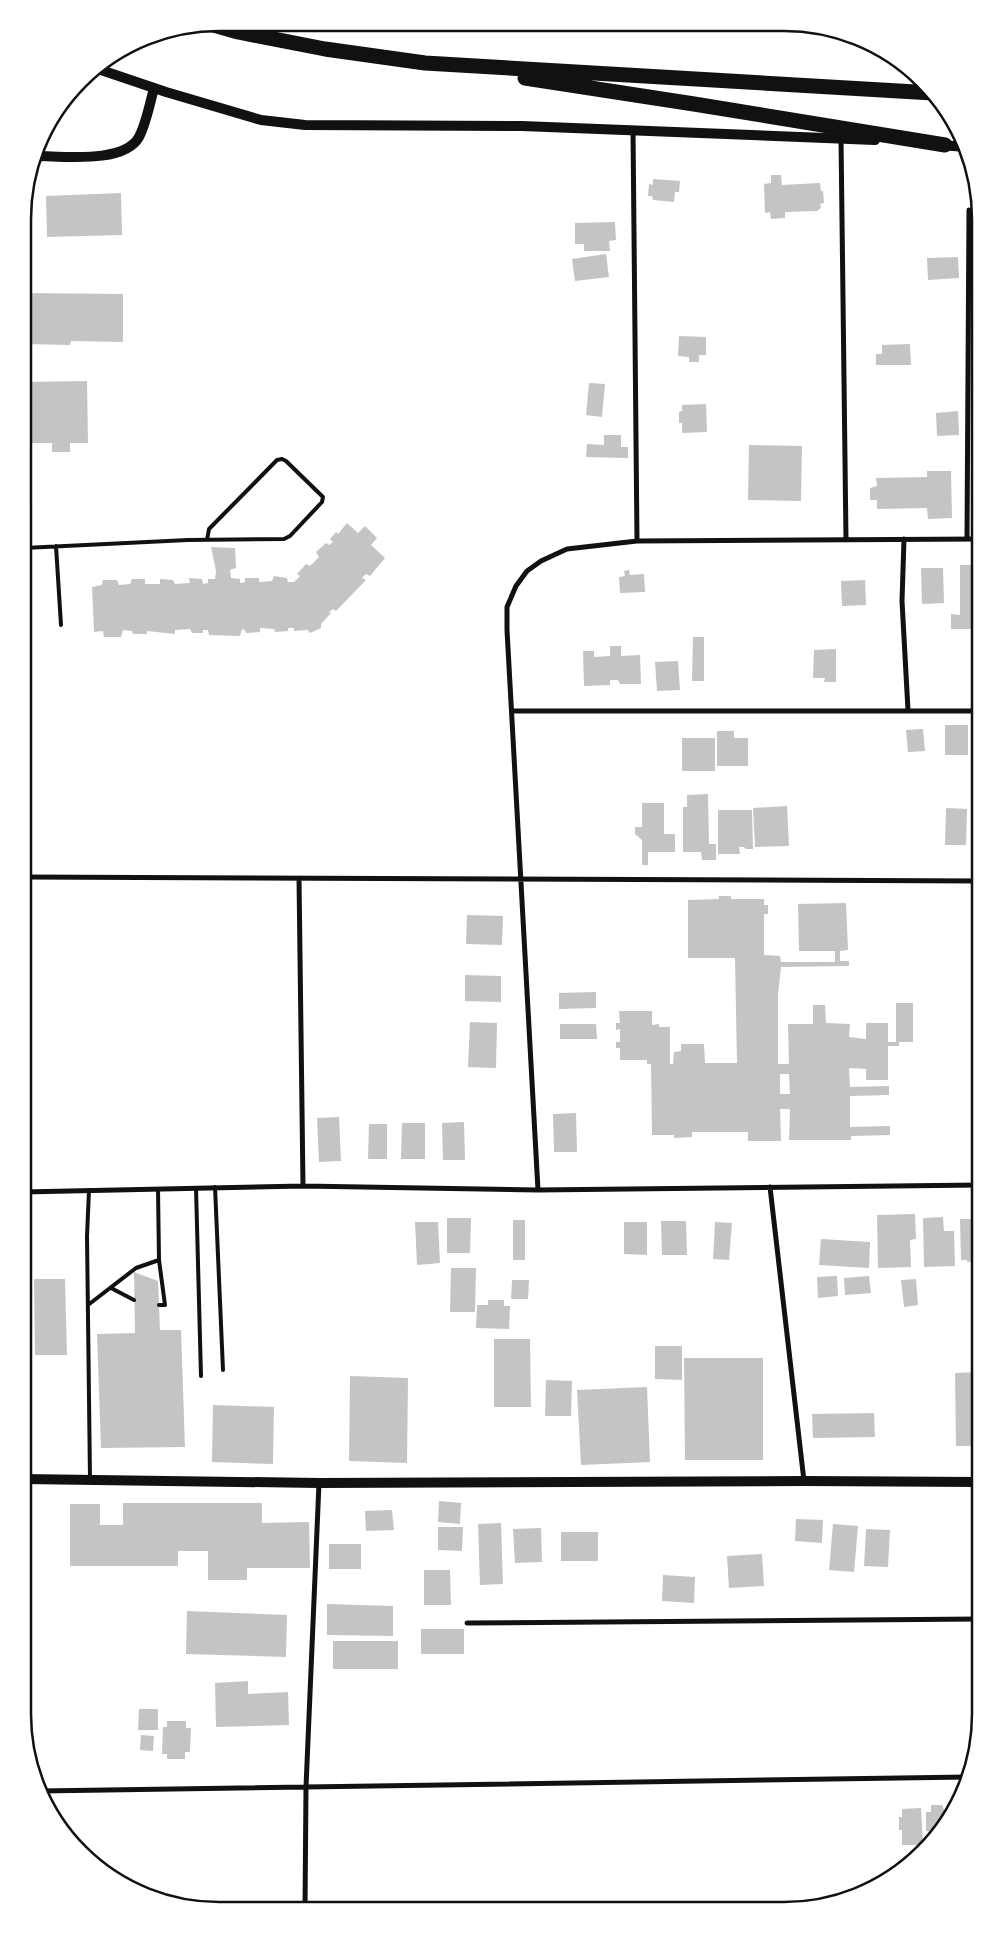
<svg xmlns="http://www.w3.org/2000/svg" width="1003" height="1933" viewBox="0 0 1003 1933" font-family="'DejaVu Sans',sans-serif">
<rect width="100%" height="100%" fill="#fff"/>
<path fill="#c4c4c4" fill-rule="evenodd" d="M771,175H781L782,185L820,183L821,191H823L824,203L820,204L821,208L817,211L785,212V218L771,219L770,212L765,213L764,184L771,183Z
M653,179L680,181L679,192H675L674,202L653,200L652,196H648L649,184L653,185Z
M121,193L122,235L47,237L46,196Z
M615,222L616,240L609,241L610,251H584V244H575V223Z
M606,254L609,277L575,281L572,259Z
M958,257L959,278L928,280L927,258Z
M24,293L123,294V342L71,341L70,345L24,344Z
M679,336L706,337V355H699V362H689V357L678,356Z
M910,344L911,365H876V354H882V345Z
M87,381L88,443H70V452H52V443H24V382Z
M589,383L605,384L602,417L586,415Z
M706,404L707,432L682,433V423H679V412L682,411V405Z
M958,411L959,435L937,436L936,413Z
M604,435H621V447H628V458L586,457L587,444L604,445Z
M749,445L802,446L801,501L748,500Z
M927,471H951L952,518L928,519L927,508L877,509V500H870V488L877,486L876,478L927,477Z
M347,523L358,533L365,526L377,538L371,545L385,558L370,576L366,574L362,578L366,580L336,611L333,609L329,612L331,613L321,624V628L310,633L308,630L294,631V628H288V631L275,632L274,629L260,628V632L246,633L245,630L242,629L240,636L209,635L208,630H203V633H192L190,629L175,630V634L147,631V634H133L132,631L123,630L121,637H104L103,631L94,632L92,587L102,585L103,580H117L119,585L130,584L132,579H145V584H160V579L173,580L175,584L190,583L189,578L202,579L203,584L208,583V579H215L216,571L211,547L235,548L236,568L230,570L231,578L240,579V583L245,582V578H259V582L272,581L274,576L287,578L288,582H294L300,576L297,574L306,564L310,566L319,557L316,552L326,543L329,545L333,542L330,539L336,532L338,534Z
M960,565H980V629H951V614L960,615Z
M921,568H943L944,603L922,604Z
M629,570L630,575L644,574L645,592L620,593L619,577L625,576L624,571Z
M865,580L866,605L842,606L841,581Z
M693,637H704V681H692Z
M610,646H621V656L640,655L641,684H620L618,680H610V685L584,686L583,651H594V657L610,656Z
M836,649V682H824L825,678H813L814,650Z
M678,661L680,690L657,691L655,662Z
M945,725H968V755H945Z
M923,729L925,751L908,752L906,730Z
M717,731H734V738H748V766H717Z
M682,738H715V771H682Z
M708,794L709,844H716V860H702L701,852H683V807H687V795Z
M642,803H664V834H675V852H648V865H642V840L635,834V827H642Z
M787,806L789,846L755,847L753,808Z
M946,808L967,809L966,845H945Z
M718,810H752L753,849H746L744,847H739L740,854H718Z
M719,896H731V899H764V905H768V914H764V955L780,956L781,962H835V951H799L798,904L846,903L848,950L840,951V961H849V966L781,967L778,995V1064H789L788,1024H813V1005H825L826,1023L850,1024L849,1037L866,1039V1023H888V1042H896V1003H913V1042H899V1046H888V1080H866V1069L849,1068L850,1087L889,1086V1095L850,1096V1127L890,1126V1135L851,1136V1140H789L790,1109H780L781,1141H748V1132H692V1137L674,1138V1135H652L651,1064H647V1060H620V1048H616V1042H620V1029L616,1030V1023H620L619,1011H652V1025L659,1024V1027H670V1064H673L674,1052L681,1051V1044H704L705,1063H737L735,958H688V900L719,899ZM780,1074H789L790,1094H780Z
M467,915L503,916L502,945L466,944Z
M465,975L501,976V1002L465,1001Z
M596,992V1008L559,1009V993Z
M470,1022L497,1023L496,1068L468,1067Z
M560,1024H596L597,1039H560Z
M576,1113L577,1152H554L553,1114Z
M339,1117L341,1161L319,1162L317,1118Z
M464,1122L465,1160H443L442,1123Z
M402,1123H425V1159H401Z
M369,1124H387V1159H368Z
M915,1214L916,1239L910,1240L911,1267L878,1268L877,1215Z
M943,1217L944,1231H954L955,1266L924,1267L923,1218Z
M447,1218H471L470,1253H447Z
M960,1219H980V1260L967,1262V1260H961Z
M513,1220H525V1260H513Z
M661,1221H686L687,1255H662Z
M415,1222H438L440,1263L417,1265Z
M624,1222H647V1255L624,1254Z
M715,1222L732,1223L729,1260L713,1259Z
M821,1239L870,1242L869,1268L819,1265Z
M451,1268H476L475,1312H450Z
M134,1272L158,1281L160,1330H181L185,1447L101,1448L97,1334L135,1333Z
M837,1276L838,1296L818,1298L817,1277Z
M869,1276L871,1293L845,1295L844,1278Z
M34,1279H65L67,1355H35Z
M916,1279L918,1305L904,1307L901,1280Z
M512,1280H529L528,1299H511Z
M488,1300H504V1306H510L509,1329L476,1328L477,1305H488Z
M494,1339H530L531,1407H494Z
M655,1346H682V1380L655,1379Z
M684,1358H763V1460H685Z
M980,1372V1446H956L955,1373Z
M350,1376L408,1378L407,1463L349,1461Z
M546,1380L572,1381L571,1416H545Z
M647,1387L650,1462L581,1465L577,1390Z
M213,1405L274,1407L273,1464L212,1462Z
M874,1413L875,1437L813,1438L812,1414Z
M439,1501L461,1503L460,1524L438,1522Z
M123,1503H262V1523L309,1522L310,1568H247V1580H208V1551H178V1566H70V1504H100V1525H123Z
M392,1510L394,1530L366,1531L365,1511Z
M796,1519L823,1520L822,1543L795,1541Z
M501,1523L503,1584L480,1585L478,1524Z
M833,1524L858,1526L854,1572L829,1570Z
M438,1527H463L462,1551L438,1550Z
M541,1528L542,1562L515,1563L513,1529Z
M866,1529L890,1530L888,1567L864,1566Z
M561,1532H598V1561H561Z
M329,1544H361V1569H329Z
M762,1554L764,1586L729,1588L727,1556Z
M424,1570H450L451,1605H424Z
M663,1575L695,1577L694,1603L662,1601Z
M327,1604L393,1606V1636L327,1635Z
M187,1611L287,1615L286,1657L186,1654Z
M421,1629H464V1654H421Z
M333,1641H398V1669H333Z
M248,1681V1694L288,1692L289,1725L216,1727L215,1683Z
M139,1709H158V1730H138Z
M167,1721H186V1728H191L190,1752H185V1759H167V1754H162L163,1727H167Z
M141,1735L154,1736L153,1751L140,1750Z
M931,1805H942L945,1812H952L940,1834L933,1840V1832L926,1831V1812H931Z
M921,1808L923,1845H902V1830H899V1817H902V1809Z"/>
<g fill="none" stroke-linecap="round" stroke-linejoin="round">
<path stroke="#111" stroke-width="4" d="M56,546L61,625
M24,548L188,540L284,539L290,536L322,502L323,497L286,461L282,459L277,460L209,529L207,540
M215,1187L223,1370
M196,1188L201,1376
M89,1190L87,1236L90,1479
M159,1260L165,1305H159
M111,1288L134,1300
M88,1305L136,1268L159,1260L158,1189"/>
<path stroke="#111" stroke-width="5" d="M633,130L637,541
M841,138L846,540
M904,539L902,601L908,710
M967,539L969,210
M512,711H980
M23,877L980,881
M299,878L303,1186
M770,1187L804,1481
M538,1190L507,630V607L516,586L527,571L541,561L567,549L637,541L980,539
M23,1192L303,1186L538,1190L980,1185
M467,1623L980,1619
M40,1791L968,1777
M305,1909L306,1787L319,1483"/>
<path stroke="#111" stroke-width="10" d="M95,68L166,92L261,120L305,125L522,126L875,140
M940,145L966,147
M36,156C63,156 124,164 139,137C146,124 150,103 154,88
M23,1479L319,1483L804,1481L980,1482"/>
<path stroke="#111" stroke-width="15" d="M210,24L238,32L325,49L425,63L933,93
M525,78L694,104L945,145"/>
</g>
<path d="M0 0H1003V1933H0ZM219 31H784A188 188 0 0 1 972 219V1714A188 188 0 0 1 784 1902H219A188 188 0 0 1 31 1714V219A188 188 0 0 1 219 31Z" fill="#fff" fill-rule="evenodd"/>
<path fill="none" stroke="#111" stroke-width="2.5" d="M219 31H784A188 188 0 0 1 972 219V1714A188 188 0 0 1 784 1902H219A188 188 0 0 1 31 1714V219A188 188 0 0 1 219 31Z"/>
</svg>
